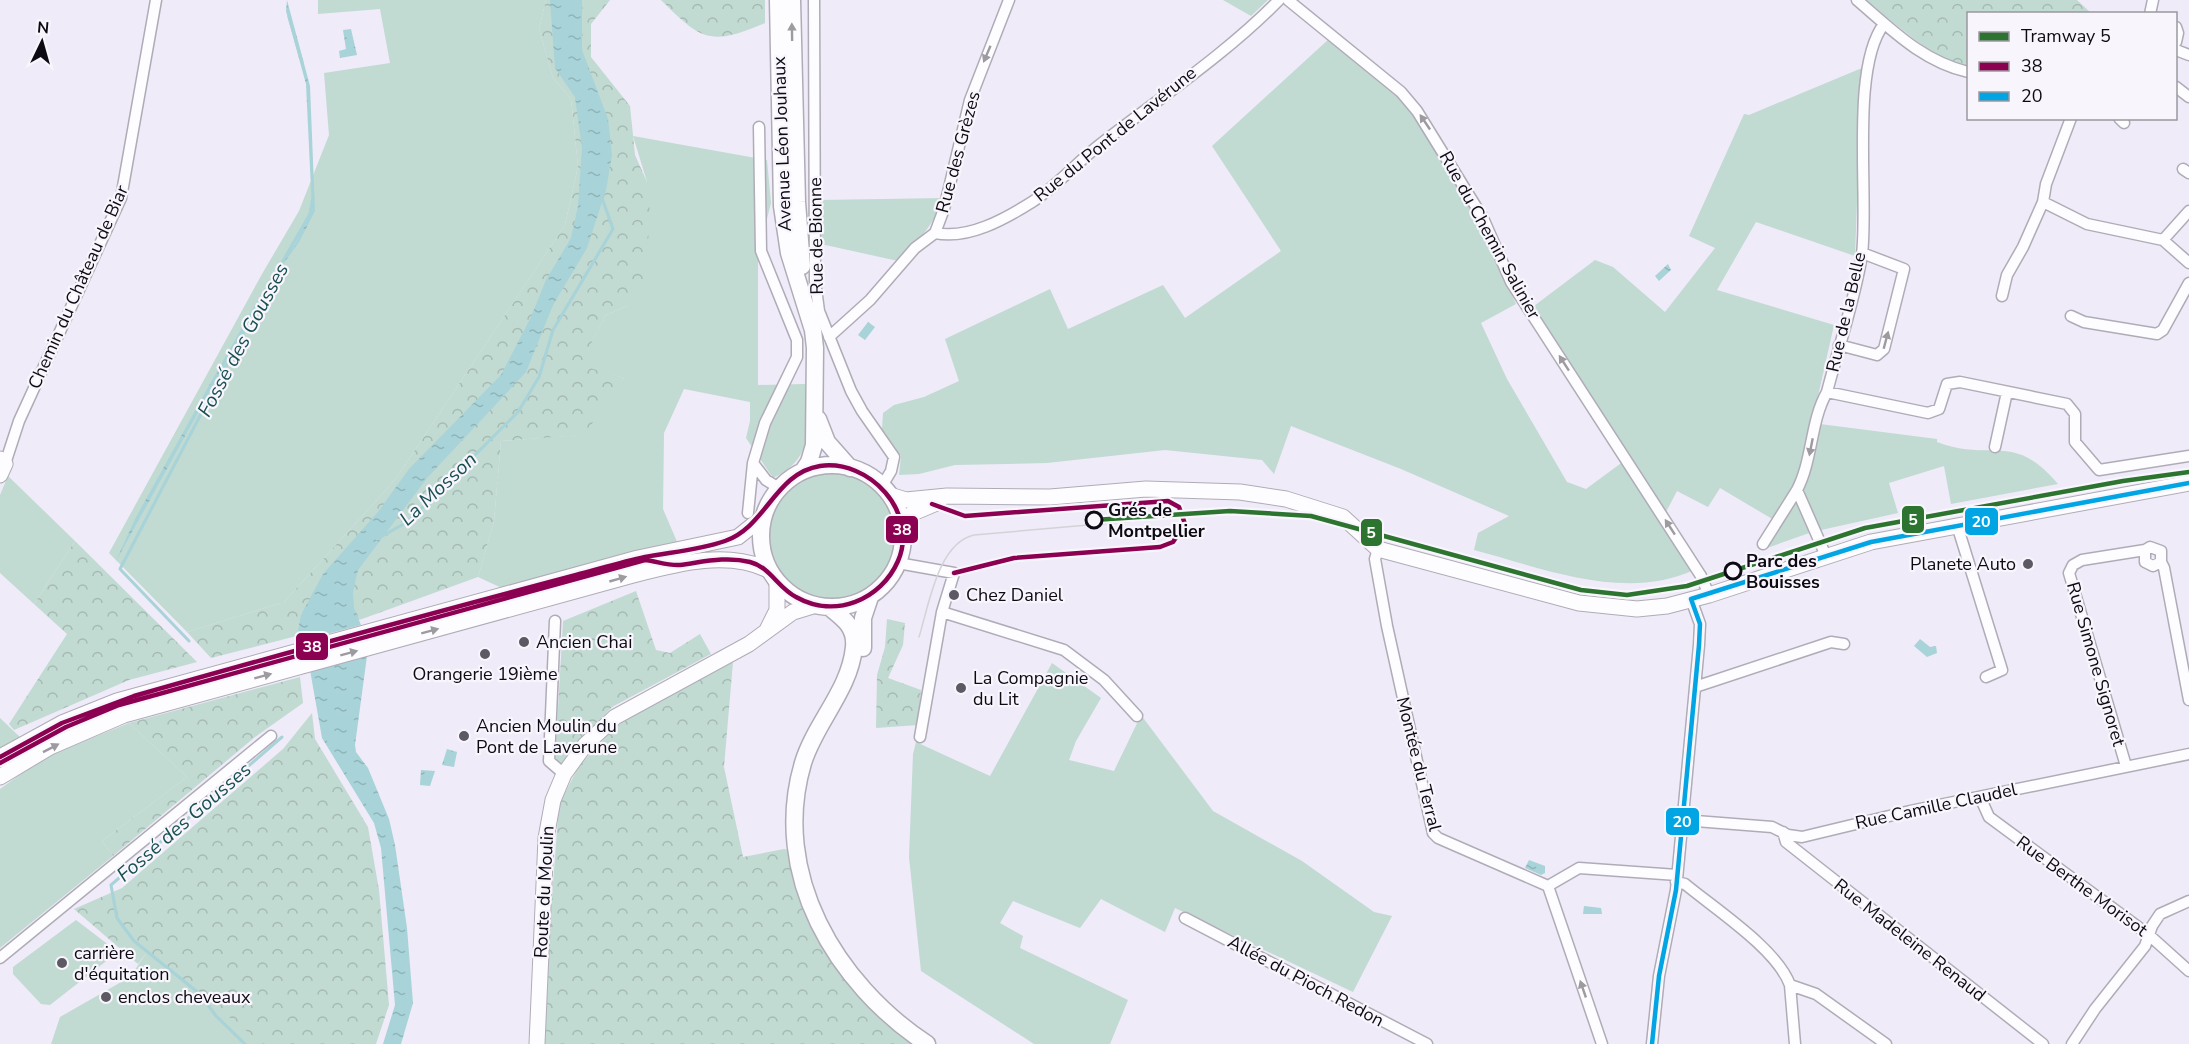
<svg xmlns="http://www.w3.org/2000/svg" width="2189" height="1044" viewBox="0 0 2189 1044" font-family="'Nunito Sans',sans-serif">
<defs>
<pattern id="forest-crowns" width="20" height="18" patternUnits="userSpaceOnUse" patternTransform="scale(1.5)"><rect width="20" height="18" fill="#c1dad2"/><path d="M2 6a3 3 0 1 1 6 0M12 15a3 3 0 1 1 6 0" fill="none" stroke="#a5bab3"/></pattern>
<pattern id="water-ripples" width="26" height="14" patternUnits="userSpaceOnUse" patternTransform="scale(1.5)"><rect width="26" height="14" fill="#a8d3d8"/><path d="M2 4q2-2 4 0t4 0M15 11q2-2 4 0t4 0" fill="none" stroke="#8fb4b8"/></pattern>
</defs>
<rect width="100%" height="100%" fill="#efebf8"/>
<path fill="#c1dad2" d="M318,0H546L539,29L553,78L571,99L578,166L565,225L395,480L284,602L187,632L109,553L262,274L299,211L329,135L324,73L390,63L380,9L318,14Z
M1223,0H1268L1251,16Z
M1330,38L1398,94L1414,112L1478,217L1516,304L1481,323L1507,379L1567,482L1586,489L1624,461L1694,570C1624,602 1543,568 1474,550L1478,533L1509,516L1401,469L1291,426L1274,474L1262,460L1165,450L1047,463L955,465L919,474L899,475L901,456L882,429L883,413L894,405L924,397L959,381L945,339L1050,289L1068,329L1163,285L1185,318L1281,251L1212,146Z
M1862,68L1855,256L1756,222L1717,290L1834,325L1812,423L1937,439V442C1990,463 2013,430 2058,484L1951,504L1944,466L1889,483L1898,513L1812,532L1767,548L1779,523L1720,488L1708,507L1677,491L1665,514L1534,306L1595,260L1613,267L1665,312L1715,248L1689,236L1744,114L1749,115Z
M633,136L767,160L771,203L758,254V385L805,384C806,426 817,457 773,478L746,438L750,421V402L684,389L664,433L663,509L678,544L502,588L478,577L494,521L501,441L579,435L624,378L579,366L606,315L627,306L647,182Z
M944,198C932,227 920,239 898,261L821,244L820,200Z
M767 536a65 65 0 1 1 130 0a65 65 0 1 1-130 0Z
M8,476L75,541L34,604L0,573V495Z
M1052,663L1101,698L1076,741L1069,760L1114,771L1141,715L1213,811L1302,861L1374,912L1392,916L1353,992L1175,908L1165,932L1101,899L1080,928L1013,901L1000,923L1023,936L1020,948L1128,1000L1110,1044H1034L921,971L909,857L913,754L916,742L990,776Z
M0,718L22,739L0,753Z
M129,723L187,777L102,841L113,856L0,948V789L43,758Z
M76,920L114,949V955L50,1005L41,1004L13,974V967Z
M147,952L262,1041L263,1044H51L60,1017L130,977Z"/>
<path fill="url(#forest-crowns)" d="M546,0H610L591,24V57L630,106L635,155L647,182L650,212L645,286L627,306L606,315L580,365L624,378L584,435L501,441L494,521L478,577L362,619L211,658L187,632L284,602L395,480L565,225L578,166L571,99L553,78L539,29Z
M661,0H765V23C710,46 702,41 661,0Z
M1864,0H2077L2091,13L1968,14V66L1936,56Z
M75,541L197,662L129,680L14,730L9,724L67,634L34,604Z
M636,591L656,650L670,653L700,634L711,654L612,707L574,746L562,764L555,763L563,621Z
M887,619L905,623L903,645L888,678L921,690L918,725L876,728L877,675L885,647Z
M733,662L724,767L743,857L784,849L797,852L809,902L874,1002L931,1044H541L559,804L579,766L614,728L668,693Z
M300,677L303,703L255,737L113,856L102,841L187,777L129,723Z
M312,713L315,739L368,827L379,890L389,1005L376,1044H263L147,952L138,964L74,909L122,888L283,749Z"/>
<path fill="url(#water-ripples)" d="M287,0L310,86L315,211L299,242L269,284L115,563L135,519L211,382L270,279L295,244L312,210L306,84L286,11Z
M550,0H582V50L608,119L612,155L606,190L587,248L553,305L526,372L427,478L358,570L353,592L354,608L361,625L301,641L298,630L301,615L323,574L378,512L409,469L501,375L531,317L546,280L571,238L578,206L582,148L575,97L555,68Z
M351,29L357,55L340,58L339,51L346,49L343,30Z
M1668,264L1671,270L1659,281L1655,276Z
M868,322L875,327L865,340L858,335Z
M1920,639L1930,647L1936,646L1937,653L1927,657L1914,646Z
M367,656L355,745L356,752L368,768L389,819L395,845L407,928L413,1003L401,1044H383L395,1005L381,848L374,823L322,738L310,670Z
M447,749L457,752L454,767L442,765Z
M421,770L435,771L430,786L420,785Z
M1529,860L1545,866V873L1541,875L1525,868Z
M1584,906L1601,908L1602,914H1583Z"/>
<g fill="none" stroke-linecap="round" stroke-linejoin="round">
<path stroke="#a8d3d8" stroke-width="3" d="M289,17L302,62
M283,261L310,214L313,197
M377,539L409,521L518,412L539,377L553,330L613,229L602,198
M189,641L120,569L270,282
M245,1044L216,1016L200,994L134,941L117,918L111,885L282,737"/>
<defs>
<path id="street" d="M814,0L815,281L819,311L851,391L862,411L894,457L891,471L882,486
M1288,0L1401,92L1417,111L1483,218L1511,282L1701,576L1709,595
M1857,0C1892,30 1922,61 1968,72
M2150,14L2153,0
M2176,27L2178,33L2176,42
M2176,50L2189,55
M2176,87L2189,97
M2119,118L2124,123
M759,127L761,251L797,340V357L765,423L753,463L766,480L779,488
M2183,169L2189,173
M2043,202L2087,224L2163,240L2189,211
M935,233C968,240 1005,219 1032,202C1057,186 1078,161 1102,143C1161,97 1226,54 1279,0
M2163,240L2189,263
M2002,296L2007,275L2023,247L2043,202L2046,184L2071,118
M2071,316L2084,322L2157,334L2163,330L2189,283
M829,337L870,300L915,248L935,233L944,209L970,100L1009,0
M1839,345L1877,355L1884,349L1904,269L1862,253
M1827,392L1928,413L1939,409L1947,384L1960,382L2067,404L2075,414V442L2099,470L2189,456
M1995,447L2007,392
M5,464L19,421L121,198L156,0
M748,513L753,463
M1957,525L2002,670L1986,677
M1763,544L1797,490
M1378,549L1375,559L1387,626L1433,833L1438,838L1548,886
M1826,556L1797,490C1813,459 1810,422 1827,392C1838,349 1856,296 1862,254C1869,197 1850,68 1884,24
M2161,562L2164,568L2189,700
M898,563L954,573L942,612L920,737
M942,612L1064,650L1104,680L1137,716
M555,621L549,761L564,774
M1695,687L1831,642L1844,644
M2126,766L2069,573L2073,565L2082,560L2145,550L2150,547L2161,551V562L2153,566L2145,562V550
M1980,797L1989,817L2149,935L2189,971
M1683,820L1772,827L1788,835L1802,837L1910,811L2189,754
M1783,832L1786,842L2043,1044
M1676,882L1685,884C1715,909 1777,949 1790,985L1816,994L1886,1044
M1548,886L1602,1044
M1548,886L1579,868L1677,875
M1185,918L1427,1044
M0,958L271,736
M1790,985L1795,1044
M1652,1044L1659,976L1676,890L1699,645L1700,624L1691,599
M2072,1044L2095,1009L2145,946L2152,926L2160,914L2189,901"/>
<path id="secondary" d="M0,459L5,464L0,475
M890,495L906,500L947,496L1050,497L1146,489L1240,492L1286,499L1343,517L1378,549L1579,603L1637,609L1667,606L1709,595L1871,542L2189,483
M902,521L913,513L939,502
M767,630L777,610V582
M0,757L62,723L117,701L638,558L738,537L763,517
M0,777L50,747L124,715L633,575C675,564 729,549 770,571
M537,1044L546,838L553,800L564,774L585,745L615,717L749,644L793,612L816,605"/>
<path id="primary" d="M778,0L782,206L789,253L813,330L815,348L814,445L809,462L803,471
M792,0L797,202L802,266
M818,419L827,442L850,468
M761 536a71 71 0 1 1 142 0a71 71 0 1 1-142 0Z
M829,607C843,618 856,627 854,647C850,690 815,723 803,763C770,874 836,984 927,1044
M863,648V618L870,597"/>
</defs>
<use href="#street" stroke="#b0acb7" stroke-width="13"/>
<use href="#secondary" stroke="#b0acb7" stroke-width="17"/>
<use href="#primary" stroke="#b0acb7" stroke-width="19"/>
<use href="#street" stroke="#fdfcfe" stroke-width="10"/>
<use href="#secondary" stroke="#fdfcfe" stroke-width="15"/>
<use href="#primary" stroke="#fdfcfe" stroke-width="16"/>
<path stroke="#d4d2d7" stroke-width="1.5" d="M919,637C929,605 938,543 974,535L1146,520"/>
<defs>
<path id="bus-1" d="M932,504L965,516L1168,501L1179,507L1185,524L1173,542L1160,547L1014,558L954,573
M0,757L62,723L134,696C281,654 429,614 576,575C599,569 622,562 645,557C672,552 700,550 725,541C766,527 775,473 820,466C869,459 919,512 898,561C881,600 835,619 796,597C778,588 770,567 750,562C726,556 703,562 680,565C668,566 656,561 645,560L119,705L66,727L0,763"/>
<path id="bus-2" d="M1691,599L1871,542L2189,483
M1652,1044L1659,976L1676,890L1699,645L1700,624L1691,599"/>
</defs>
<use href="#bus-1" stroke="#f8f6fc" stroke-width="9"/>
<use href="#bus-2" stroke="#f8f6fc" stroke-width="9"/>
<use href="#bus-1" stroke="#8c0052" stroke-width="4.5"/>
<use href="#bus-2" stroke="#01a5e3" stroke-width="4.5"/>
<defs>
<path id="tram-1" d="M1094,520L1230,511L1311,516L1581,590L1627,595L1687,586L1865,528L2123,481L2189,472"/>
</defs>
<use href="#tram-1" stroke="#f8f6fc" stroke-width="9"/>
<use href="#tram-1" stroke="#2d7431" stroke-width="4.5"/>
</g>
<defs><path id="oneway-solid" d="M-6-.8H1V-3.2L6.5 0L1 3.2V.8H-6Z" transform="scale(1.5)"/></defs>
<g fill="#9d9ba0">
<use href="#oneway-solid" transform="translate(792 32) rotate(-91)"/>
<use href="#oneway-solid" transform="translate(987 54) rotate(113)"/>
<use href="#oneway-solid" transform="translate(1425 122) rotate(-124)"/>
<use href="#oneway-solid" transform="translate(1886 340) rotate(-75)"/>
<use href="#oneway-solid" transform="translate(1564 363) rotate(-123)"/>
<use href="#oneway-solid" transform="translate(1811 447) rotate(101)"/>
<use href="#oneway-solid" transform="translate(1670 527) rotate(-123)"/>
<use href="#oneway-solid" transform="translate(618 579) rotate(-16)"/>
<use href="#oneway-solid" transform="translate(430 631) rotate(-15)"/>
<use href="#oneway-solid" transform="translate(349 653) rotate(-15)"/>
<use href="#oneway-solid" transform="translate(263 676) rotate(-15)"/>
<use href="#oneway-solid" transform="translate(51 748) rotate(-27)"/>
<use href="#oneway-solid" transform="translate(1583 989) rotate(-109)"/>
</g>
<g fill="#f8f6fc" stroke="#0d0a14" stroke-width="3">
<circle cx="1094" cy="520" r="8"/>
<circle cx="1733" cy="571" r="8"/>
</g>
<g fill="#5c5964" stroke="#f8f6fc" stroke-width="2">
<circle cx="2028" cy="564" r="6"/>
<circle cx="954" cy="595" r="6"/>
<circle cx="524" cy="642" r="6"/>
<circle cx="485" cy="654" r="6"/>
<circle cx="961" cy="688" r="6"/>
<circle cx="464" cy="736" r="6"/>
<circle cx="62" cy="963" r="6"/>
<circle cx="106" cy="997" r="6"/>
</g>
<g text-anchor="middle" dominant-baseline="central" stroke-width="4.5" stroke-linejoin="round" paint-order="stroke">
<g font-size="18" fill="#0d0a14" stroke="#f8f6fc">
<text transform="translate(1115 134) rotate(-39)">Rue du Pont de Lavérune</text>
<text transform="translate(782 144) rotate(-92)">Avenue Léon Jouhaux</text>
<text transform="translate(958 152) rotate(-75)">Rue des Grèzes</text>
<text transform="translate(1490 235) rotate(61)">Rue du Chemin Salinier</text>
<text transform="translate(816 236) rotate(-91)">Rue de Bionne</text>
<text transform="translate(78 287) rotate(-66)">Chemin du Château de Biar</text>
<text transform="translate(1846 312) rotate(-77)">Rue de la Belle</text>
<text transform="translate(2096 664) rotate(74)">Rue Simone Signoret</text>
<text transform="translate(1419 764) rotate(76)">Montée du Terral</text>
<text transform="translate(1936 806) rotate(-12)">Rue Camille Claudel</text>
<text transform="translate(2082 886) rotate(36)">Rue Berthe Morisot</text>
<text transform="translate(544 892) rotate(-87)">Route du Moulin</text>
<text transform="translate(1910 940) rotate(38)">Rue Madeleine Renaud</text>
<text transform="translate(1306 981) rotate(28)">Allée du Pioch Redon</text>
</g>
<g font-size="18" font-weight="bold" fill="#0d0a14" stroke="#f8f6fc" text-anchor="start">
<text x="1108" y="510">Grés de<tspan x="1108" dy="21">Montpellier</tspan></text>
<text x="1746" y="561">Parc des<tspan x="1746" dy="21">Bouisses</tspan></text>
</g>
<g font-size="18" fill="#0d0a14" stroke="#f8f6fc" text-anchor="start">
<text x="2016" y="564" text-anchor="end">Planete Auto</text>
<text x="966" y="595">Chez Daniel</text>
<text x="536" y="642">Ancien Chai</text>
<text x="485" y="674" text-anchor="middle">Orangerie 19ième</text>
<text x="973" y="678">La Compagnie<tspan x="973" dy="21">du Lit</tspan></text>
<text x="476" y="726">Ancien Moulin du<tspan x="476" dy="21">Pont de Laverune</tspan></text>
<text x="74" y="953">carrière<tspan x="74" dy="21">d'équitation</tspan></text>
<text x="118" y="997">enclos cheveaux</text>
</g>
<g font-size="20" font-style="italic" fill="#185052" stroke="#f8f6fc">
<text transform="translate(243 340) rotate(-62)">Fossé des Gousses</text>
<text transform="translate(438 489) rotate(-43)">La Mosson</text>
<text transform="translate(184 822) rotate(-41)">Fossé des Gousses</text>
</g>
</g>
<g stroke="#f8f6fc" stroke-width="2">
<rect x="1901" y="505" width="24" height="29" rx="6" fill="#2d7431"/>
<rect x="1964" y="507" width="35" height="29" rx="6" fill="#01a5e3"/>
<rect x="885" y="515" width="34" height="29" rx="6" fill="#8c0052"/>
<rect x="1360" y="518" width="23" height="29" rx="6" fill="#2d7431"/>
<rect x="295" y="632" width="34" height="29" rx="6" fill="#8c0052"/>
<rect x="1665" y="807" width="35" height="29" rx="6" fill="#01a5e3"/>
</g>
<g font-size="16" text-anchor="middle" font-weight="bold" fill="#fff">
<text x="1913" y="525">5</text>
<text x="1981" y="527">20</text>
<text x="902" y="535">38</text>
<text x="1371" y="538">5</text>
<text x="312" y="652">38</text>
<text x="1682" y="827">20</text>
</g>
<rect x="1967" y="12" width="210" height="108" fill="#f8f6fc" stroke="#9a989f" stroke-width="1.5"/>
<rect x="1979" y="32" width="30" height="9" fill="#2d7431" stroke="#9a989f" stroke-width="1.5"/>
<text x="2021" y="42" font-size="18" fill="#0d0a14">Tramway 5</text>
<rect x="1979" y="62" width="30" height="9" fill="#8c0052" stroke="#9a989f" stroke-width="1.5"/>
<text x="2021" y="72" font-size="18" fill="#0d0a14">38</text>
<rect x="1979" y="92" width="30" height="9" fill="#01a5e3" stroke="#9a989f" stroke-width="1.5"/>
<text x="2021" y="102" font-size="18" fill="#0d0a14">20</text>
<g transform="translate(42 42) rotate(5)" stroke="#f8f6fc" stroke-width="4.5" paint-order="stroke">
<path d="M0-4.5L10 22L0 15L-10 22Z" fill="#0d0a14"/>
<text y="-9" font-size="16" font-weight="bold" text-anchor="middle" fill="#0d0a14">N</text>
</g>
</svg>
